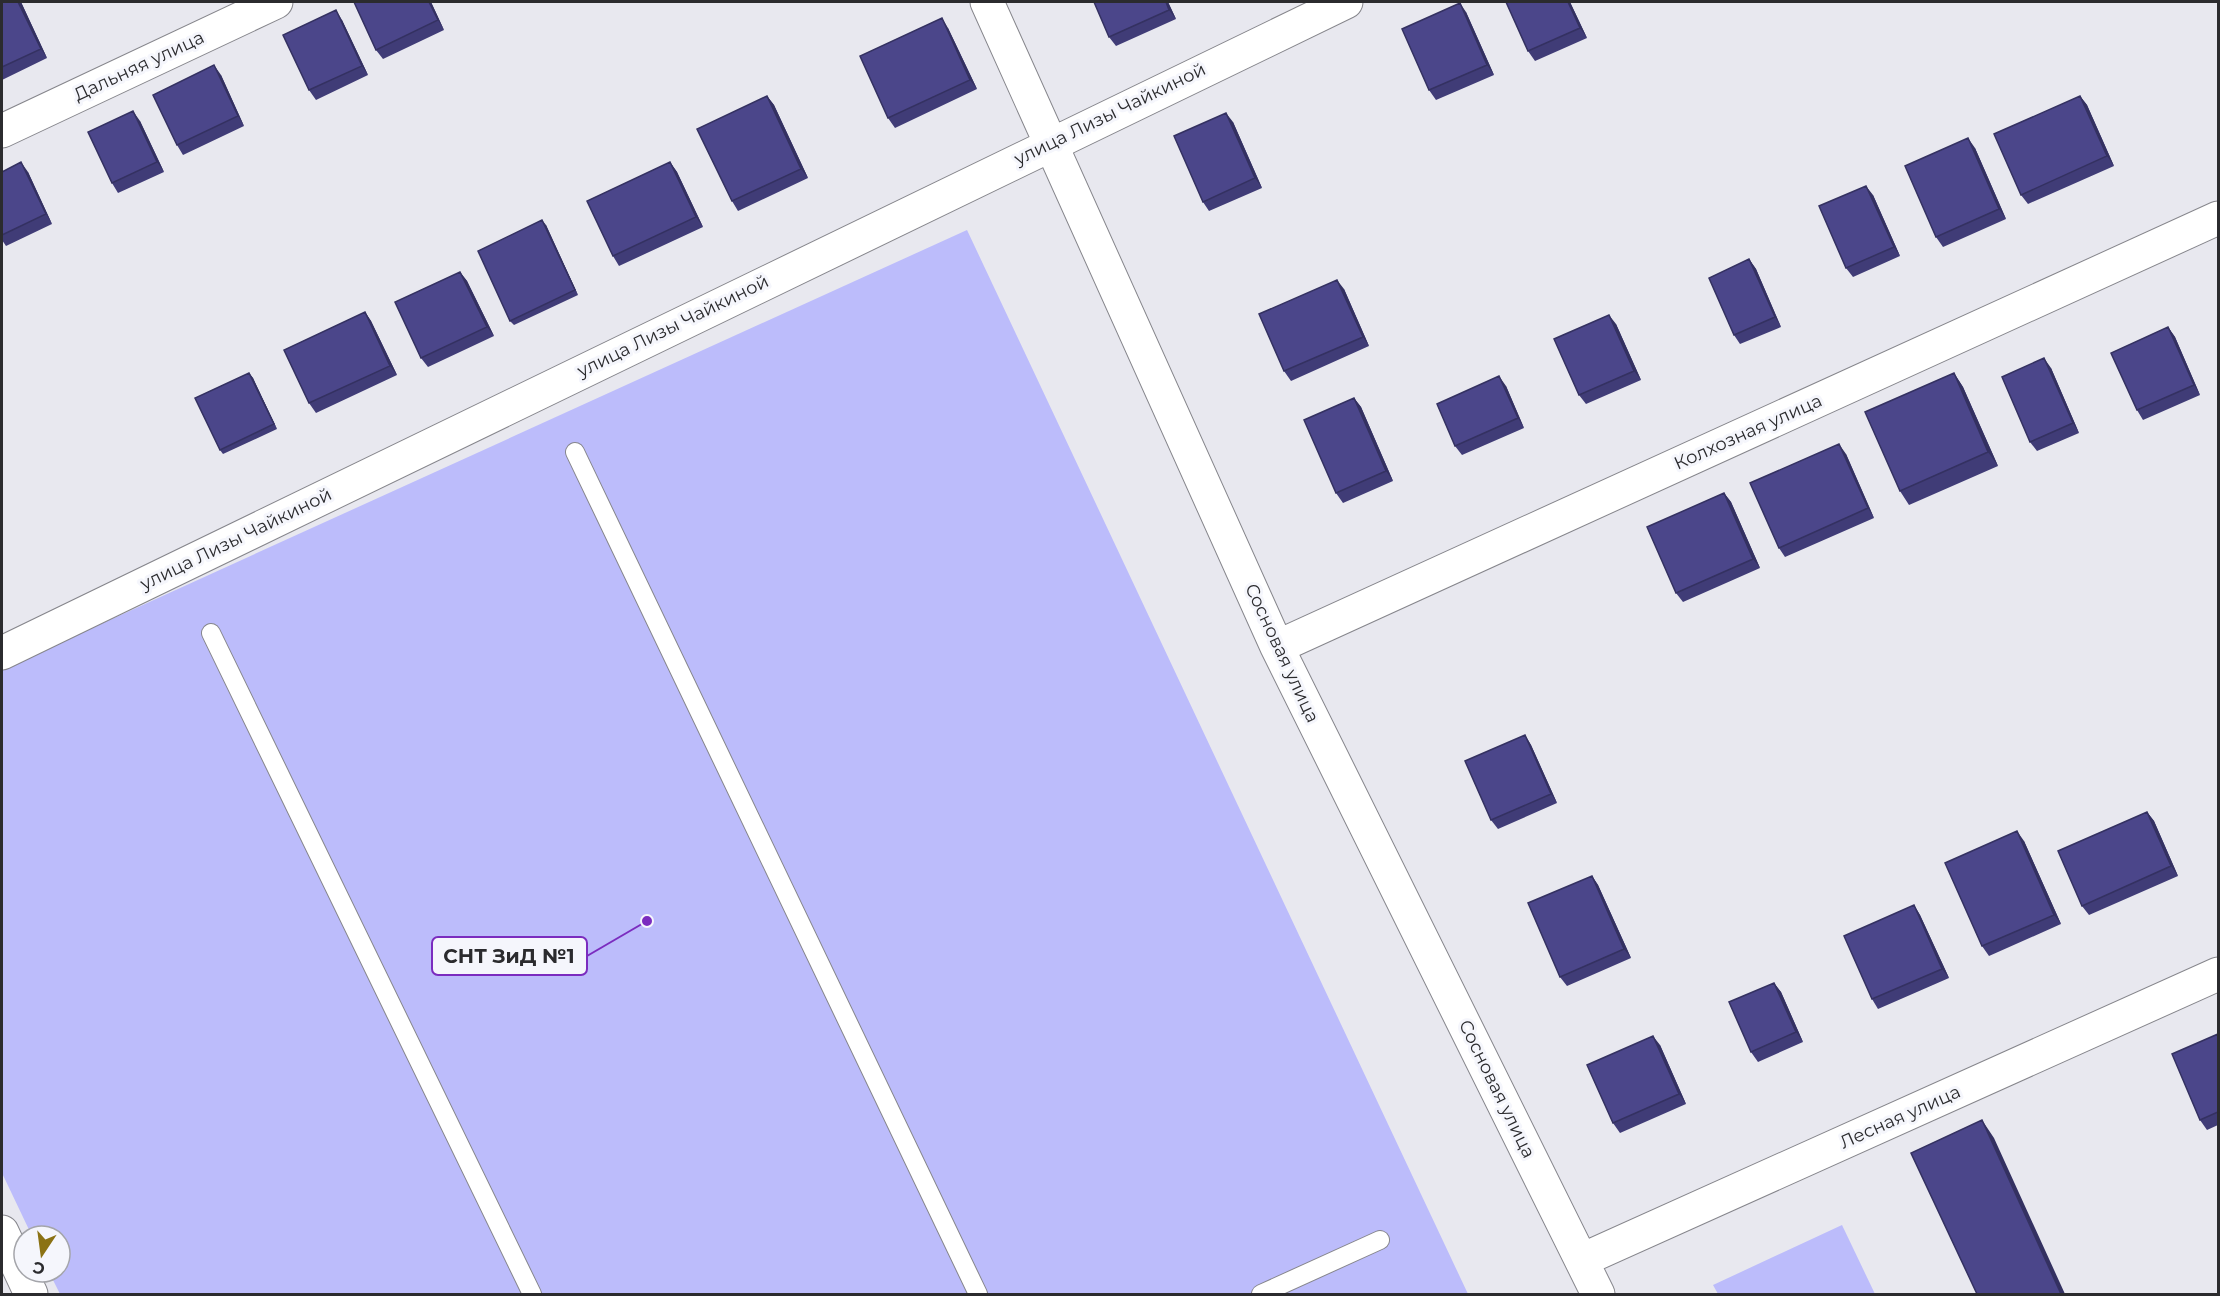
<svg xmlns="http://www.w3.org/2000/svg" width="2220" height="1296" viewBox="0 0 2220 1296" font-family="Montserrat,sans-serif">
<rect width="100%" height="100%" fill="#e8e8ef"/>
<path fill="#bcbcfb" d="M967,230L1468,1294H60L49,1272H60V1236H32L2,1173V669Z
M1842,1225L1875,1294H1718L1713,1285Z"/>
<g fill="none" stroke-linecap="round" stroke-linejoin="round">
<defs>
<path id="service" d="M575,452L978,1294
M211,633L532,1294
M1261,1294L1380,1240"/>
<path id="minor" d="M987,2L1277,647L1598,1294
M2,131L276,2
M1277,647L2218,218
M2,653L1346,2
M2,1232L31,1294
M1582,1260L2218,974"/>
</defs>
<use href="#service" stroke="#86868c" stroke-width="20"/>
<use href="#minor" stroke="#86868c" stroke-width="35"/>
<use href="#service" stroke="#fff" stroke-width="18"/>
<use href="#minor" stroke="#fff" stroke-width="33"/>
</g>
<path fill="#403c77" d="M2,2H21L47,58L2,80Z
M431,2L444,30L383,59L376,50Z
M1168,2L1176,19L1116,46L1109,37Z
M1506,2H1570L1587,38L1535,61L1528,51Z
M1466,12L1494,75L1436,100L1429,90Z
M342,20L368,75L316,100L309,90Z
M948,28L977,89L895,128L888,118Z
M221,75L244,126L183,155L177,145Z
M767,96L774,105L808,178L738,211L732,201Z
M2080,96L2087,105L2114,166L2028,204L2021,195Z
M140,121L164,172L118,193L112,183Z
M1233,122L1262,188L1209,211L1203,202Z
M1975,148L2006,219L1943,247L1936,237Z
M670,162L677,172L703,227L619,266L613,256Z
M2,172H28L52,224L6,246L2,240Z
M1873,195L1900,256L1853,277L1846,268Z
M546,225L578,295L514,325L510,321Z
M1749,259L1756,269L1781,327L1740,344L1734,335Z
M460,272L467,281L494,336L428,367L421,358Z
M1344,289L1369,346L1291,381L1284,371Z
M365,312L371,321L397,375L316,413L309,403Z
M1616,324L1641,380L1586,404L1579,395Z
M2168,327L2175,337L2200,395L2143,420L2137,410Z
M2051,368L2079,433L2037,451L2030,442Z
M249,373L253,378L277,429L223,454L220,450Z
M1954,373L1963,387L1998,466L1909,505L1900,491Z
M1506,386L1524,428L1462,455L1455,446Z
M1354,398L1361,407L1393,481L1343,503L1336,493Z
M1846,454L1874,518L1785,557L1779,548Z
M1724,493L1731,502L1760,568L1683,602L1676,593Z
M1525,735L1531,745L1557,803L1498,829L1491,820Z
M2147,812L2154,821L2178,876L2089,915L2082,906Z
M2024,841L2061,924L1989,956L1982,946Z
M1592,876L1598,885L1631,958L1567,986L1560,977Z
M1914,905L1920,915L1949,978L1878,1009L1872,999Z
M1774,983L1781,992L1803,1042L1758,1062L1751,1052Z
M2218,1034V1125L2207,1130L2200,1120Z
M1660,1045L1686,1104L1620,1133L1613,1123Z"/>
<path fill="#343161" d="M18,2H21L47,58L41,49Z
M429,2H431L444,30L438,20Z
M1166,2H1168L1176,19L1169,10Z
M1568,2H1570L1587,38L1580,28Z
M1460,3L1466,12L1494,75L1487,65Z
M336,10L342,20L368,75L362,66Z
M942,18L948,28L977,89L970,80Z
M214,65L221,75L244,126L238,116Z
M767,96L774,105L808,178L801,169Z
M2080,96L2087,105L2114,166L2107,156Z
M133,111L140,121L164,172L157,162Z
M1226,113L1233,122L1262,188L1255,178Z
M1968,138L1975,148L2006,219L1999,209Z
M21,162L28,172L52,224L46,214Z
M670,162L677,172L703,227L696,217Z
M1866,186L1873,195L1900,256L1894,247Z
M542,220L546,225L578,295L575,290Z
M1749,259L1756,269L1781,327L1775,317Z
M460,272L467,281L494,336L487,327Z
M1337,280L1344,289L1369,346L1363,337Z
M365,312L371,321L397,375L390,366Z
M1609,315L1616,324L1641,380L1634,371Z
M2168,327L2175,337L2200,395L2194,385Z
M2044,358L2051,368L2079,433L2073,423Z
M249,373L253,378L277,429L274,424Z
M1954,373L1963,387L1998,466L1988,452Z
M1499,376L1506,386L1524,428L1518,418Z
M1354,398L1361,407L1393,481L1386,471Z
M1839,444L1846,454L1874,518L1868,508Z
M1724,493L1731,502L1760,568L1753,559Z
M1525,735L1531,745L1557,803L1551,794Z
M2147,812L2154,821L2178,876L2171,866Z
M2017,831L2024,841L2061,924L2054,915Z
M1592,876L1598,885L1631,958L1624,949Z
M1914,905L1920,915L1949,978L1942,969Z
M1774,983L1781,992L1803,1042L1796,1032Z
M1653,1036L1660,1045L1686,1104L1679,1094Z
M1982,1120L1994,1138L2065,1294H2061Z"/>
<path fill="#4b468a" stroke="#343161" stroke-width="1.5" d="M2,2H18L41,49L2,67Z
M354,2H429L438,20L376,50Z
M1094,2H1166L1169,10L1109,37Z
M1506,2H1568L1580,28L1528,51Z
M1460,3L1487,65L1429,90L1402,29Z
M336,10L362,66L309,90L283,35Z
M942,18L970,80L888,118L860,56Z
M214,65L238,116L177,145L153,95Z
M767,96L801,169L732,201L697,129Z
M2080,96L2107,156L2021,195L1994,134Z
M133,111L157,162L112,183L88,132Z
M1226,113L1255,178L1203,202L1174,136Z
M1968,138L1999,209L1936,237L1905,166Z
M21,162L46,214L2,235V172Z
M670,162L696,217L613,256L587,201Z
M1866,186L1894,247L1846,268L1819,206Z
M542,220L575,290L510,321L478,251Z
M1749,259L1775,317L1734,335L1709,278Z
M460,272L487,327L421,358L395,302Z
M1337,280L1363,337L1284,371L1259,314Z
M365,312L390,366L309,403L284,350Z
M1609,315L1634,371L1579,395L1554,339Z
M2168,327L2194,385L2137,410L2111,353Z
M2044,358L2073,423L2030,442L2002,377Z
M249,373L274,424L220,450L195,398Z
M1954,373L1988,452L1900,491L1865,412Z
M1499,376L1518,418L1455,446L1437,404Z
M1354,398L1386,471L1336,493L1304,420Z
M1839,444L1868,508L1779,548L1750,483Z
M1724,493L1753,559L1676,593L1647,527Z
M1525,735L1551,794L1491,820L1465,761Z
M2147,812L2171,866L2082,906L2058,851Z
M2017,831L2054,915L1982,946L1945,863Z
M1592,876L1624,949L1560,977L1528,903Z
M1914,905L1942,969L1872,999L1844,936Z
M1774,983L1796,1032L1751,1052L1729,1002Z
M2218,1034V1112L2200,1120L2172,1054Z
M1653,1036L1679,1094L1613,1123L1587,1065Z
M1982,1120L2061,1294H1977L1911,1153Z"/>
<g text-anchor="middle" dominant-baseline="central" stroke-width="6" stroke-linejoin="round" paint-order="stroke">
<g font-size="18" fill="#2b2b2e" stroke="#f5f6fc">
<text transform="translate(139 66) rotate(-25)">Дальняя улица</text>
<text transform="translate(1110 114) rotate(-26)">улица Лизы Чайкиной</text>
<text transform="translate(673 326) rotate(-26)">улица Лизы Чайкиной</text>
<text transform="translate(1748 432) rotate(-24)">Колхозная улица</text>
<text transform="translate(236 539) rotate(-26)">улица Лизы Чайкиной</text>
<text transform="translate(1282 653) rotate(65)">Сосновая улица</text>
<text transform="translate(1497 1089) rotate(64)">Сосновая улица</text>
<text transform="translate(1900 1117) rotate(-24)">Лесная улица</text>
</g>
</g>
<path fill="none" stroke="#7b2cbf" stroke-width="2" d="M647 921L587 956"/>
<circle fill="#7b2cbf" stroke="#f5f6fc" stroke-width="2" cx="647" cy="921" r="6"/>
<rect fill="#f5f6fc" stroke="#7b2cbf" stroke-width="2" x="432" y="937" width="155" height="38" rx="6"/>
<g font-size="20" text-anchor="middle" font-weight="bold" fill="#2b2b2e">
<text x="509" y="963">СНТ ЗиД №1</text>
</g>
<rect width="2220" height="1296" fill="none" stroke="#2b2b2e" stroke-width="6"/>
<g transform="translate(42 1254) rotate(193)"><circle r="28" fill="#f5f6fc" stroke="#a4a5aa" stroke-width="1.5"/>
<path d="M0-4.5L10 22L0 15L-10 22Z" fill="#8b7214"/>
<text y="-9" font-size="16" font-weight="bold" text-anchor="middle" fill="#2b2b2e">С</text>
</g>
</svg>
